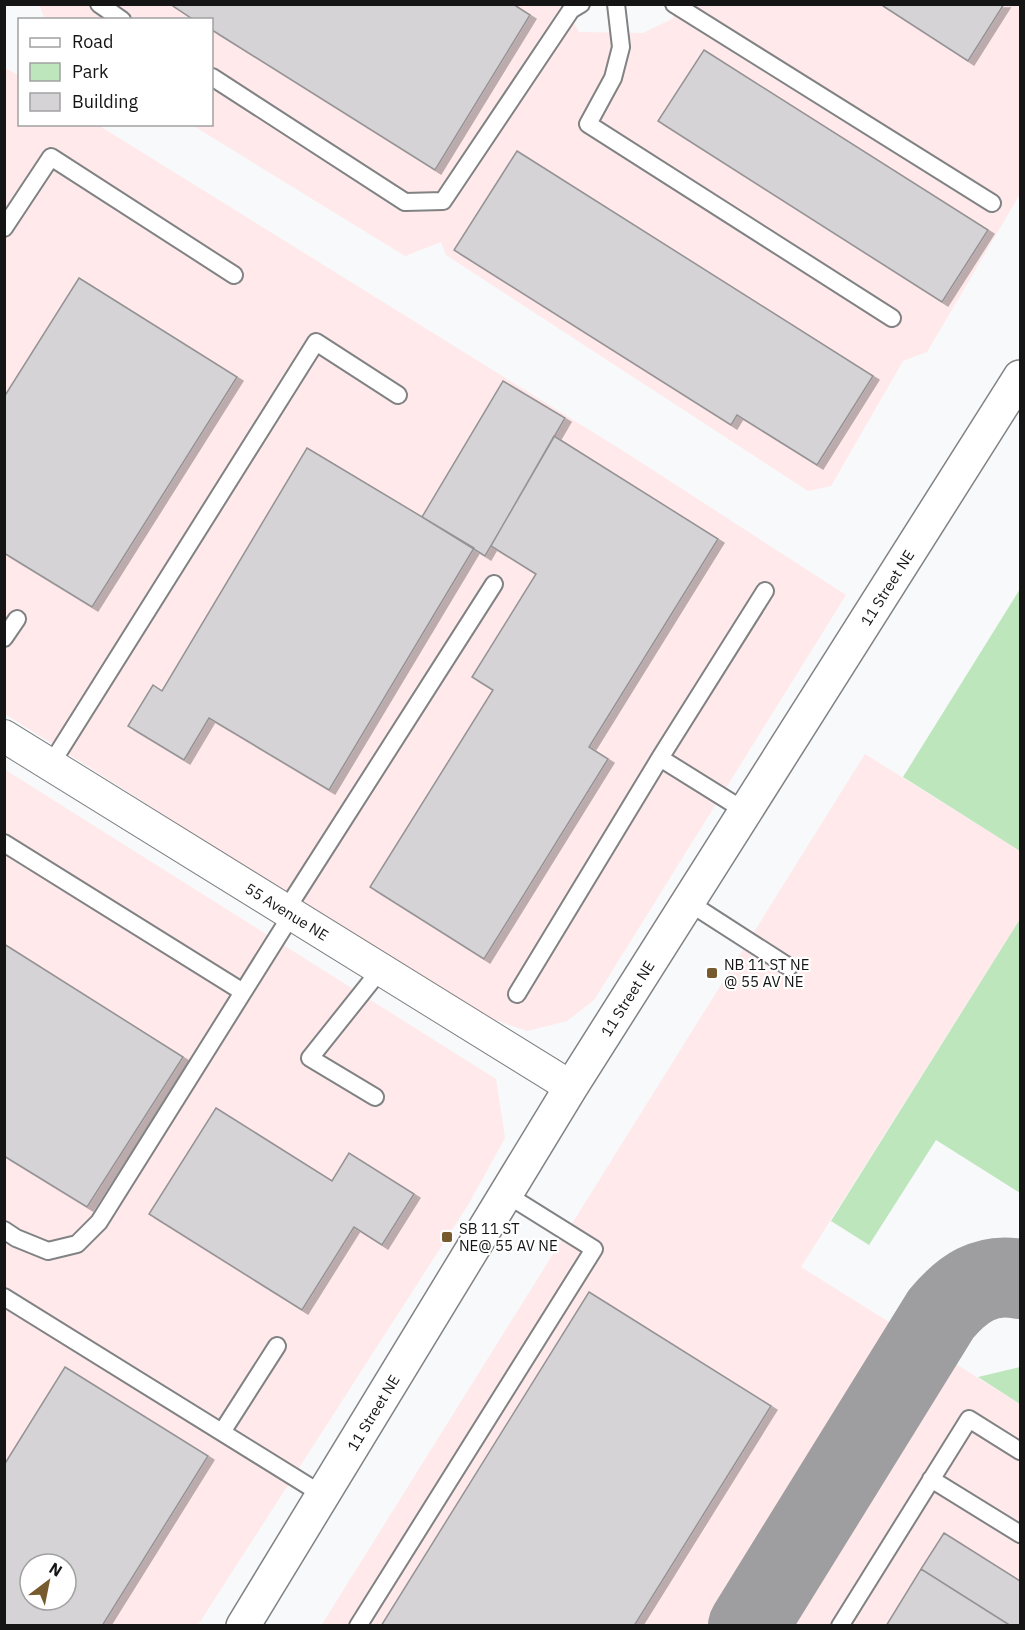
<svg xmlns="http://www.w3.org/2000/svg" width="1025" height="1630" viewBox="0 0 1025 1630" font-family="'IBM Plex Sans',sans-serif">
<defs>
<filter id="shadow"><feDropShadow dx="6" dy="4" stdDeviation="0" flood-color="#0004"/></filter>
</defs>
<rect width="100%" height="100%" fill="#f7f9fb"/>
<path fill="#ffe9ea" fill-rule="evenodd" d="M563,4L579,32L643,33L672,19L683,5H1020V194L927,352L903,361L831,486L808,491L446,255L441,242L405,256L192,125L212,124V20L45,19L39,5Z
M4,67L19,76L20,124L98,125L628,454L846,595L594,1000L567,1021L527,1031L478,1014L5,714Z
M865,754L1020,851V919L801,1267L1020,1404V1625L321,1626Z
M4,769L496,1079L505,1138L468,1205L198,1625H5ZM30,1564H66V1600H30Z"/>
<path fill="#bee6bc" d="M1020,589V851L903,777Z
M1020,919V1193L936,1140L869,1245L831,1221Z
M1020,1367V1404L978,1377Z"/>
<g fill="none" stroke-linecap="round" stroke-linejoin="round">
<path stroke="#9e9ea0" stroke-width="80" d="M748,1626L941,1314C962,1289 985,1272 1020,1279"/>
</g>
<path fill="#d5d3d5" stroke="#959395" stroke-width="1.5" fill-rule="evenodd" filter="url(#shadow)" d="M170,4H513L530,15L435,170L212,30V20H194Z
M880,4H1004L968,61Z
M704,50L988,230L942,302L658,121Z
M517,151L873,376L817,465L737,415L731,425L454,250Z
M79,278L237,377L92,607L4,553V397Z
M503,381L565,418L485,556L422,517Z
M554,436L718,539L589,747L608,759L484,959L370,887L493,690L472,677L536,574L491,546Z
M307,448L474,548L329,790L209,718L184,760L128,726L153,685L162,691Z
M4,944L183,1057L87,1207L4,1156Z
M216,1108L332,1181L349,1153L414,1194L382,1245L354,1227L302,1310L149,1214Z
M589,1292L771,1406L634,1626H381Z
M65,1367L208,1456L102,1626H4V1465ZM30,1564H66V1600H30Z
M944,1533L1020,1581V1626H1011L921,1569Z
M921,1569L1011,1626H886Z"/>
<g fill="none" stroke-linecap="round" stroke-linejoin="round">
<defs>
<path id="lane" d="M99,4L122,20
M616,4L621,47L613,78L588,124L892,318
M674,4L992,203
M212,77L405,202L443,201L571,10L581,4
M4,228L51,157L234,275
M4,638L17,619
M660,758L745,811
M51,764L316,342L398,395
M4,843L243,992
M688,902L789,967
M286,910L494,584
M517,994L660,758L765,591
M375,1097L310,1058L381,969
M4,1230L16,1238L48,1251L77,1244L99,1222L292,914
M4,1297L323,1495
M222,1432L277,1346
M931,1479L1020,1534
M358,1626L594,1249L506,1194
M840,1626L969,1419L1020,1451"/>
<g id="street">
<path id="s1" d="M4,736L571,1087"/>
</g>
<g id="secondary">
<path id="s2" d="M243,1626L571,1087L1020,377"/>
</g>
</defs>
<use href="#lane" stroke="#808284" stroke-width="20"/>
<use href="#street" stroke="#808284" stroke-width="34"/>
<use href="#secondary" stroke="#808284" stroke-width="36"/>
<use href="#lane" stroke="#fff" stroke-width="16"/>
<use href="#street" stroke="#fff" stroke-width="32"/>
<use href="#secondary" stroke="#fff" stroke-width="33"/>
</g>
<g fill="#775b2e" stroke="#fff" stroke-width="2">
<rect x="706" y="967" width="12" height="12" rx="3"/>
<rect x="441" y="1231" width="12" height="12" rx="3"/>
</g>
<g text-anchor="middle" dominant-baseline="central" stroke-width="4.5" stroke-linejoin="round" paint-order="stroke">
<g font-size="15" fill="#151516" stroke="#fff">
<text stroke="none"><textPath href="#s2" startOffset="1222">11 Street NE</textPath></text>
<text stroke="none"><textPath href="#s1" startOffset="333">55 Avenue NE</textPath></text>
<text stroke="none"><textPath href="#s2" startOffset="736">11 Street NE</textPath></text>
<text stroke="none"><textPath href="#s2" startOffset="250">11 Street NE</textPath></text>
</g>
<g font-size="15" fill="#151516" stroke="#fff" text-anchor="start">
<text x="724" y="964">NB 11 ST NE<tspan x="724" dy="17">@ 55 AV NE</tspan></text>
<text x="459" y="1228">SB 11 ST<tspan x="459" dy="17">NE@ 55 AV NE</tspan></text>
</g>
</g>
<rect width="1025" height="1630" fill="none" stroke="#151516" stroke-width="12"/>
<rect x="18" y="18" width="195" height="108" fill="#ffffff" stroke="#a1a1a2" stroke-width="1.5"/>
<rect x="30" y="38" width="30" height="9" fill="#ffffff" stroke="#a1a1a2" stroke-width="1.5"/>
<text x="72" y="48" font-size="18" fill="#151516">Road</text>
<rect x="30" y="63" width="30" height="18" fill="#bee6bc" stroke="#a1a1a2" stroke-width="1.5"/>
<text x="72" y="78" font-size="18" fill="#151516">Park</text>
<rect x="30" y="93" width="30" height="18" fill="#d5d3d5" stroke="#a1a1a2" stroke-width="1.5"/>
<text x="72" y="108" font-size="18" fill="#151516">Building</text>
<g transform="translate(48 1582) rotate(32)"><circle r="28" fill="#ffffff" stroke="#a1a1a2" stroke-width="1.5"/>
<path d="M0-4.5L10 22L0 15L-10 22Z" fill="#775b2e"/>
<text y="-9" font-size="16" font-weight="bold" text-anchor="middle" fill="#151516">N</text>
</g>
</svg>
